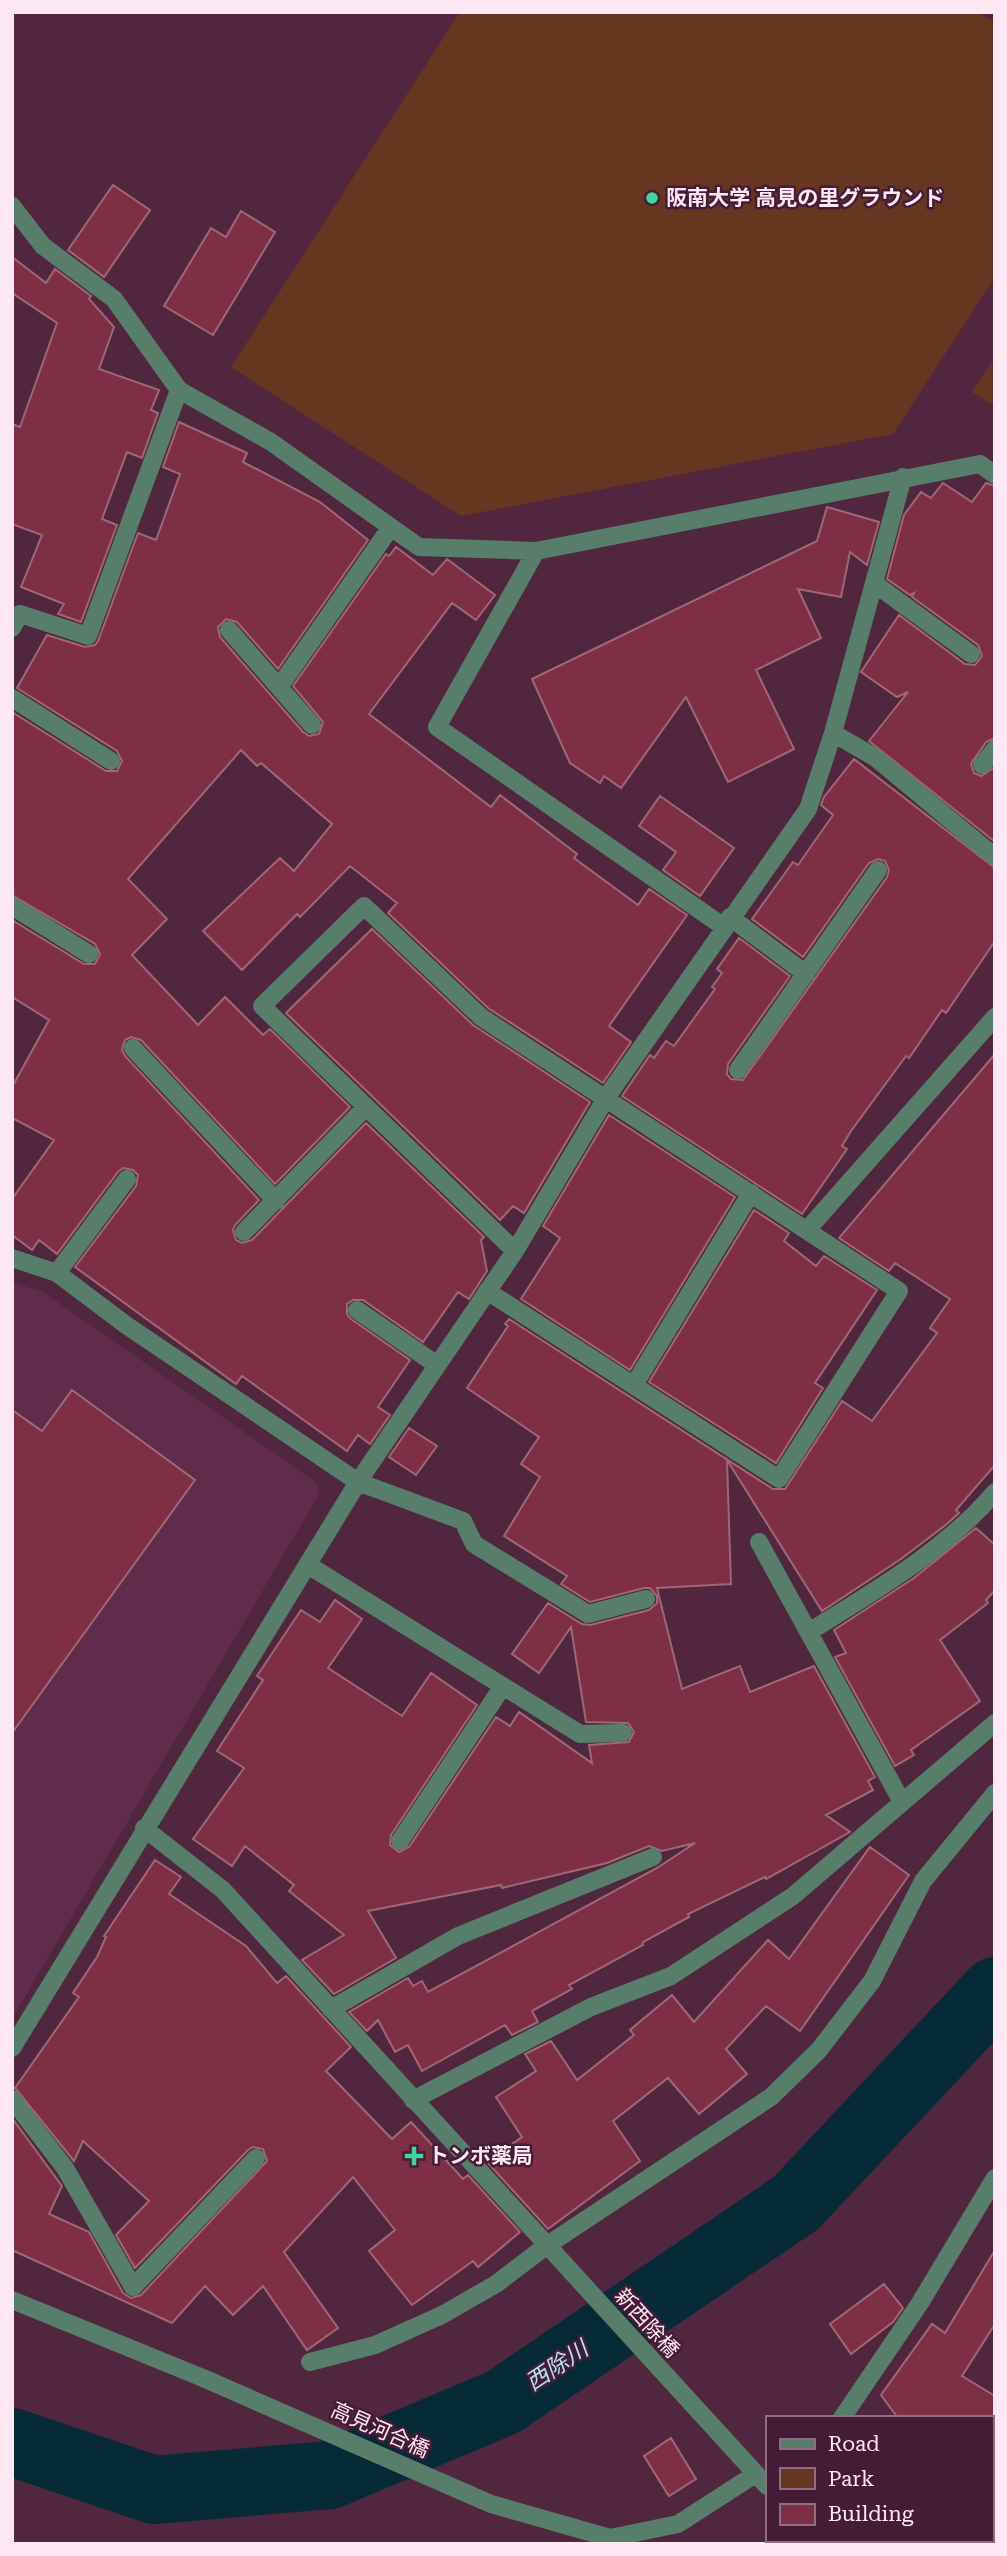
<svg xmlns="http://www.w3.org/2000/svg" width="1007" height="2556" viewBox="0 0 1007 2556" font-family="'Roboto Serif','Noto Sans JP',serif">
<rect width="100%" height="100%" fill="#512740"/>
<path fill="#5f2d4b" d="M12,1282L43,1292L316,1482L319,1494L12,2019Z"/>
<path fill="#673620" d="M460,12H978L995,23V277L893,434L461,516L231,367Z
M995,357V406L972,392Z"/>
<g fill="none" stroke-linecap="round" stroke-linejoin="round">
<path stroke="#072b36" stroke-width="68" d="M12,2442L154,2490L330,2475L503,2402L796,2203L995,1991"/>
</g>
<path fill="#7e2f46" stroke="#9e6774" stroke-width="2" d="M113,185L150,210L104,277L68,250Z
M241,211L275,232L213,335L164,306L211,228L226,237Z
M12,257L46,283L55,269L91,296L89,299L114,327L99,369L159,390L151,410L158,413L142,458L127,452L102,519L117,525L81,622L58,614L64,604L21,587L42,535L12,524V424L20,427L57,323L12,293Z
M179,422L247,453L243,462L320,502L368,540L278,669L237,622L226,619L218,627L220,637L303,732L309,736L319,734L323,722L293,686L386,554L389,556L396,547L433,575L447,559L495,595L476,620L452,603L369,714L491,807L500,795L577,854L574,858L638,905L649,889L687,915L609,1026L631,1042L603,1083L488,1008L388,913L397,903L350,866L300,917L297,914L242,970L203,931L280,858L294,871L332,824L261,763L257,766L241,750L128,879L167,919L132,955L198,1025L225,997L263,1035L270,1029L350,1107L275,1184L141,1040L131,1037L125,1040L122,1050L125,1056L259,1200L235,1225L233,1230L236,1240L242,1243L252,1240L366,1123L484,1237L481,1240L487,1271L469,1299L458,1292L423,1342L363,1300H353L347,1304V1314L351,1319L410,1360L378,1407L390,1415L370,1444L358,1435L347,1451L242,1376L236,1384L75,1267L136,1186L138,1175L133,1170L123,1168L118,1172L57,1254L39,1240L32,1250L12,1235V1199L54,1140L12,1118V1087L49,1020L12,997V920L84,964H95L100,954L95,944L12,895V712L106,771H117L122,761L117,751L17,688L47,635L85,647L95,645L98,641L138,533L156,540L180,474L163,467Z
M943,483L972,502L986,483L995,486V738L986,742L971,764L974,773L981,776L995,767V842L869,741L908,692L897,697L861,672L899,615L965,664L975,665L982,656L978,645L912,597L914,593L910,595L887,579L904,515L921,492L931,498Z
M827,507L879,522L867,565L850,552L841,597L798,589L821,638L756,670L794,749L728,782L686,697L621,788L604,776L600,783L570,763L532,679L817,541Z
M854,759L995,868V941L946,1013L942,1010L909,1058L906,1056L851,1131L842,1146L847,1149L802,1214L622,1096L650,1055L654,1058L666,1041L674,1046L715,989L712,987L722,973L717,969L739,938L790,976L728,1064L727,1074L731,1079L743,1080L887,877L889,870L885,861L878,859L869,863L803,957L752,919L793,862L798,865L833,815L821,805L824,797Z
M660,796L734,848L700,896L663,870L676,852L639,826Z
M372,929L473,1025L590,1102L524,1213L513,1206L500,1220L286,1013Z
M995,1054V1465L956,1510L959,1513L947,1524L901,1559L822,1611L727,1460L731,1584L657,1588L682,1689L740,1666L750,1692L814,1666L875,1777L868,1781L873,1790L826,1815L850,1832L766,1879L765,1877L688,1914L689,1917L643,1942V1945L569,1985L572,1989L532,2011L538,2022L512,2035L505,2025L422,2071L408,2045L395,2052L378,2020L367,2031L349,2012L408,1978L413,1986L422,1981L428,1992L657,1868L695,1843L662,1851L649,1846L607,1863L502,1888L501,1885L368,1911L396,1958L334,1994L302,1960L344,1935L289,1891L294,1885L245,1846L232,1866L193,1839L244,1768L217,1751L263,1680L257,1676L301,1610L320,1622L335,1600L362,1619L328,1668L402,1716L431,1673L477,1705L391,1835L390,1845L399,1852L409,1847L496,1717L510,1726L519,1712L592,1763L589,1745L629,1742L634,1732L628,1723L586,1722L571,1627L539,1673L512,1654L548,1603L582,1624L590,1625L649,1610L657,1603V1596L650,1588H644L590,1602L561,1584L567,1576L504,1536L540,1477L521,1464L539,1437L467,1388L508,1326L505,1324L509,1319L773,1489H785L842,1401L872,1421L937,1333L930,1328L950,1299L895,1263L889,1271L839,1238Z
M609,1115L735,1197L630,1370L521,1299L560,1238L543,1226Z
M754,1210L789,1233L784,1241L816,1266L824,1256L877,1290L815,1383L823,1388L776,1463L649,1382Z
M72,1390L195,1480L12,1733V1410L42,1431Z
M409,1428L437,1446L416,1475L389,1457Z
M976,1528L995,1545V1590L986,1600L988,1603L940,1640L980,1701L911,1750L914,1755L895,1766L835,1657L846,1653L834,1630L914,1578Z
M870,1847L909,1875L800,2031L766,2006L726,2049L747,2074L699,2114L668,2078L613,2121L640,2161L548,2229L487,2162L522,2137L496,2097L536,2071L525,2054L551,2041L577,2080L634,2035L630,2030L672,1995L694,2022L768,1940L789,1959Z
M155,1860L181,1877L169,1894L246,1946L277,1983L286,1976L351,2047L326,2071L392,2139L411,2122L463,2179L468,2175L520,2232L478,2267L473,2261L412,2305L369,2251L395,2230L353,2177L284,2252L338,2328L307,2350L263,2286L233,2315L205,2286L172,2323L12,2250V2118L62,2186L49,2214L89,2232L123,2293L131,2298L141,2295L267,2161L263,2149L253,2147L248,2150L135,2268L116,2235L149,2201L83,2141L74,2161L15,2088L79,1997L73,1993L97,1957L106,1937L104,1936Z
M995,2250V2324L962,2376L995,2396V2418H898L881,2395L932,2324L945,2333Z
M884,2284L903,2308L893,2322L851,2354L830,2324Z
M671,2438L696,2479L669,2496L644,2456Z"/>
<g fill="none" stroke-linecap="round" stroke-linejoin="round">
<path stroke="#577d6b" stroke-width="18" d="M12,206L43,246L114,299L179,390L271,442L419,547L536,551L980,464L995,475
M536,551L437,727L724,927
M875,584L971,654
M12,628L20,614L88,636L179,390
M229,630L312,725
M279,687L391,527
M12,698L111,761
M833,733L876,758L995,857
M982,765L995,749
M12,906L89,954
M730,917L806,974
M133,1048L276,1201
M738,1070L878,870
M807,1230L995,1017
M244,1232L366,1107
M12,1258L57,1273L126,1325L358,1482L463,1521L474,1544L588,1614L646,1599
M57,1273L127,1179
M487,1291L779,1479L899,1291L481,1017L364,906L262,1006L515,1251
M357,1310L437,1365
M634,1385L751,1193
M759,1542L902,1802
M308,1565L580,1734L623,1733
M809,1632C874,1591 945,1551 995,1492
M144,1828L223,1890L767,2486
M400,1841L503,1686
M331,2009L458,1936L653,1857
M12,2048L358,1482L515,1251L606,1098L808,809L833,733L903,477
M12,2099L65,2168L133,2287L256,2158
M413,2100L591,2007L671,1976L793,1896L995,1723
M12,2300L203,2378L491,2504L610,2538L678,2524L754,2475
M310,2362L375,2345L442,2315L496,2284L546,2246L771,2097L819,2050L872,1981L923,1881L995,1793
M842,2418L920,2303L995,2178
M831,2540L835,2544"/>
</g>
<g fill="#44d49f" stroke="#451c36" stroke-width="2.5">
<circle cx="652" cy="198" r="7"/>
<path d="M410.5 2145.5h7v7h7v7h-7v7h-7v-7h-7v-7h7z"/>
</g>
<g text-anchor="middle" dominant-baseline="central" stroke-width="5" stroke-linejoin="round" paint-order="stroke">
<g font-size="21" font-weight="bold" fill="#fde7f3" stroke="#451c36" text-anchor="start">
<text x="666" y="198">阪南大学 高見の里グラウンド</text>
<text x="428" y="2156">トンボ薬局</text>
</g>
<g font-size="21" fill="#fde7f3" stroke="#451c36">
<text transform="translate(647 2323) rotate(48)">新西除橋</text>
<text transform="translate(380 2430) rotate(24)">高見河合橋</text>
</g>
<g font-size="23" font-style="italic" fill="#b2e3f6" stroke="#451c36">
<text transform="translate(557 2366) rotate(-34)">西除川</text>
</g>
</g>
<rect width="1007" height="2556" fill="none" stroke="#fde7f3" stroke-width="28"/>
<rect x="766" y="2416" width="228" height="126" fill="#451c36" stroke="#8f6d82" stroke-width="2"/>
<rect x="780" y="2439" width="35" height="10" fill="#577d6b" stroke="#8f6d82" stroke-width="2"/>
<text x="828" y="2451" font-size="21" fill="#fde7f3">Road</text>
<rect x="780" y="2468" width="35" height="21" fill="#673620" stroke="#8f6d82" stroke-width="2"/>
<text x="828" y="2486" font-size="21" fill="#fde7f3">Park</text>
<rect x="780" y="2504" width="35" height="21" fill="#7e2f46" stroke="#8f6d82" stroke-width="2"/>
<text x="828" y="2521" font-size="21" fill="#fde7f3">Building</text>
</svg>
